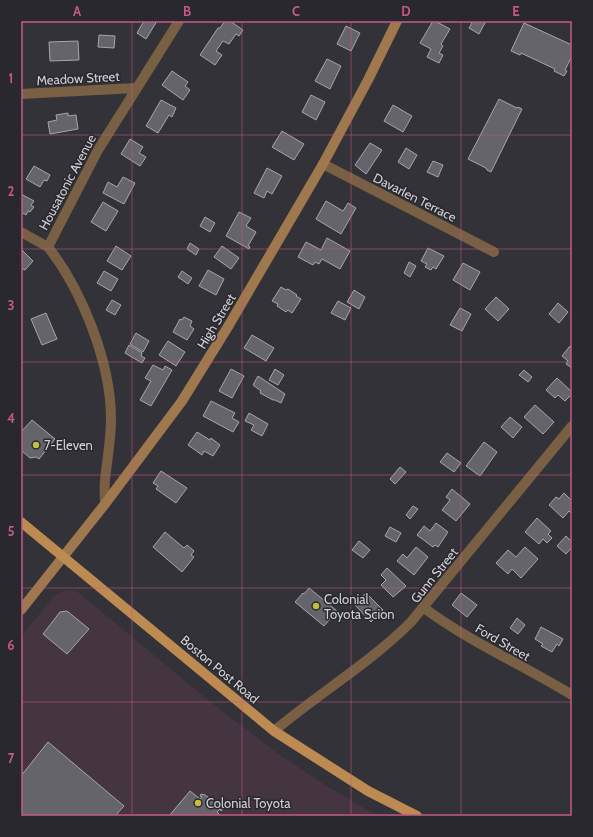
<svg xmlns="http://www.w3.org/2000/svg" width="593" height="837" viewBox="0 0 593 837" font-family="Cabin,sans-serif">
<rect width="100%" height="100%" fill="#333238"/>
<path fill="#443541" d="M68,590L75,591L79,593L213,704L280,755L325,785L378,816H21V637L53,597L61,592Z"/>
<path fill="#65646b" stroke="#a7a6ae" d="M144,21H157L146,39L137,33Z
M225,21H230L243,30L239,36L236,34L229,44L223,41L216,51L222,55L215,65L200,55L218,28H220Z
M433,21H435L450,29L441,44L443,46L439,53L443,55L439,63L427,57L431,49L420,43Z
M468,21H486L479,34L469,28L472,23Z
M524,23L572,45V56L565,70L567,71L564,76L554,71L555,69L521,53L520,55L511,51Z
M346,26L360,33L351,51L337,44Z
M99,35L115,36L114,48L98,47Z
M78,41L79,60L50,61L49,42Z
M327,59L341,66L330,89L315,81Z
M172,71L188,82L185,86L190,90L183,100L162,85Z
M311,95L325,102L316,120L302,112Z
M499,99L517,108L518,107L522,109L491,172L487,170L486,168L468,159Z
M161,100L176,108L172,117L169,115L158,133L146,126Z
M393,105L412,116L403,132L384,121Z
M68,113V116L76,115L78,129L50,134L48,122L57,120L56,115Z
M282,131L304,144L294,160L272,147Z
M130,139L143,147L139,153L146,157L140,166L121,154Z
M370,143L382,150L366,174L355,165Z
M406,148L417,155L409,169L398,162Z
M433,161L443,165L438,177L427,172Z
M34,166L50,175L47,181L44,180L40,187L26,179Z
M267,168L282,176L272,194L267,191L264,198L254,193Z
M123,177L135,183L124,204L103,193L108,182L117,187Z
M21,194L34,201L31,205L34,207L30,212L28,211L26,215L21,212Z
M326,201L343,211L348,203L356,208L341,234L316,219Z
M103,202L118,211L106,231L91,222Z
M239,212L251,218L246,226L256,232L248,246L250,247L249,249L226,236Z
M205,217L215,223L210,232L200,226Z
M327,238L350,251L340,269L322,259L319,264L315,262L313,265L298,257L306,242L321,250Z
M190,243L199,249L196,255L187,249Z
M116,246L131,256L122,270L107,261Z
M222,246L239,258L231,269L214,257Z
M428,248L444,256L436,269L433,267L431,270L425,267L427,264L421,261Z
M21,249L33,261L25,270L23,269L21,271Z
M409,262L416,266L410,277L404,273Z
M463,263L480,272L470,290L453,280Z
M208,270L224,279L216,295L199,286Z
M104,271L118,279L111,291L97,283Z
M182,271L192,278L188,284L178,277Z
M281,287L286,290L288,289L297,295L296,296L301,299L292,313L288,310L286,312L277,306L278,304L272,301Z
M354,290L365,297L359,309L347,302Z
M496,297L509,309L498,321L485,309Z
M112,300L121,305L115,315L106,310Z
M338,301L351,308L345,320L331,313Z
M558,303L568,312L559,323L549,314Z
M460,308L471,314L462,331L450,325Z
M46,313L57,339L42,345L31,319Z
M184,317L192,321L190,326L194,329L187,340L173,332L180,319L182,320Z
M136,333L149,341L143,352L130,344Z
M252,335L274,348L266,361L244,348Z
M168,341L185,352L176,366L159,355Z
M129,345L142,353L141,356L145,358L142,363L125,353Z
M570,346L572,348V368L566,364L568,361L562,356Z
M153,365L163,370L165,366L172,370L151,406L140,400L151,381L145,378Z
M231,369L244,376L232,398L219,391Z
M275,369L284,375L278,385L269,380Z
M524,370L532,377L528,382L519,375Z
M258,376L285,394L281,403L275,400H273L260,393L261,391L253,385Z
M557,378L572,392V394L565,401L558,395L555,398L546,390Z
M211,401L235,413L232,418L239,422L233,432L203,416Z
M535,405L554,422L543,434L524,417Z
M249,413L268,424L262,436L251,430L254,425L245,421Z
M510,417L522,427L513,438L501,427Z
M32,420L55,439L39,459L36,457L30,458L21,450V432Z
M197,432L210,440L211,438L220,445L213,456L204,451L202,455L188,445Z
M484,442L497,452L480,476L466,466Z
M447,453L461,463L454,472L440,462Z
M400,467L406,472L395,484L390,479Z
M161,471L187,488L176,503L156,489L158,486L153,483Z
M452,489L470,504L456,521L442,510L450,500L446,497Z
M564,493L572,501V514L569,511L563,518L549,505L556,497L559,499Z
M413,506L418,509L410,519L406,515Z
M537,518L551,531L548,534L552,538L547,543L543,539L539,544L525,532Z
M436,523L448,532L438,547L435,545L433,547L417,535L424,526L430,531Z
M390,527L401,533L396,542L385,536Z
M165,532L184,548L187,545L194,551L191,555L194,557L182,572L153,547Z
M566,536L572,542V547L566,554L557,546Z
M359,541L370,550L363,558L352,550Z
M416,547L428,557L414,575L397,561L403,554L407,558Z
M525,547L538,559L521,578L512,569L508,574L496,563L508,550L516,557Z
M387,568L406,586L393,597L381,585L386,580L381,575Z
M309,588L337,611L324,626L295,602L303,593L304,594Z
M366,593L383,610L371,622L354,604Z
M461,593L477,605L467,617L452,605Z
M67,611L89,629L67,654L43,634L60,612Z
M517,618L525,625L518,634L510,628Z
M541,627L563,639L559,646L557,644L552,652L541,646L543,644L535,639Z
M48,742L124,806L115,816H21V776Z
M190,791L200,799L202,797L200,796L201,794L205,795L219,805L223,809L221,811L220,809L217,812L221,816H169Z"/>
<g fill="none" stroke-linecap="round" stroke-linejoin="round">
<path stroke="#796045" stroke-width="10" d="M21,94L136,88
M323,164L494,252
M21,232L48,247
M105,504C105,496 104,488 105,480C107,460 111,440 111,419C111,363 82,290 48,247L98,150L179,21
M424,608C470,642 523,665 572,695
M274,731C319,693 370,663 411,622L572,426"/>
<path stroke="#a0784d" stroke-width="10" d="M21,610L105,504L182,401L229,325L323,164L368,80L397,21"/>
<path stroke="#bd8a52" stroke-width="10" d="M21,522L274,731L368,791L417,816"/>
</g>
<path fill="none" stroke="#c75986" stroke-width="1" stroke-opacity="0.55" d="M132,21V816M242,21V816M351,21V816M461,21V816M21,135H572M21,249H572M21,362H572M21,475H572M21,588H572M21,702H572"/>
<g fill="#c6bc3d" stroke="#29282e" stroke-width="1.5">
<circle cx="36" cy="445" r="4"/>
<circle cx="316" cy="606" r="4"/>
<circle cx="198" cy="803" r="4"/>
</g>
<g text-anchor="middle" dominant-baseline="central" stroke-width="3" stroke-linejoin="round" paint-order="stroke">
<g font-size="13" fill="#d1d1d5" stroke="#29282e">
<text transform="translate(78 78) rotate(-3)">Meadow Street</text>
<text transform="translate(67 182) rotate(-62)">Housatonic Avenue</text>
<text transform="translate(415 197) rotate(27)">Davarlen Terrace</text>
<text transform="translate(216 321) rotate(-59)">High Street</text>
<text transform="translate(434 575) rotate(-51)">Gunn Street</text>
<text transform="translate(503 642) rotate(30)">Ford Street</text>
<text transform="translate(220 669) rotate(40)">Boston Post Road</text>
</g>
<g font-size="13" fill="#d1d1d5" stroke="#29282e" text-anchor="start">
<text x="44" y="445">7-Eleven</text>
<text x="324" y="599">Colonial<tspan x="324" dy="15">Toyota Scion</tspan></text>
<text x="206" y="803">Colonial Toyota</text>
</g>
</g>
<rect width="593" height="837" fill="none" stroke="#29282e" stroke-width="44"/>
<rect x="22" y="22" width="549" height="793" fill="none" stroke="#c75986" stroke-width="1.5"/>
<g font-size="13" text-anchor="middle" font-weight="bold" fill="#c75986">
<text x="77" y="16">A</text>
<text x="187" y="16">B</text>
<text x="296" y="16">C</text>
<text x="406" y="16">D</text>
<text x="516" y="16">E</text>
<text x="11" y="83">1</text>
<text x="11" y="196">2</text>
<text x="11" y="310">3</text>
<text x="11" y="423">4</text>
<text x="11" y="536">5</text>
<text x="11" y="650">6</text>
<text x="11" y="763">7</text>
</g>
</svg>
